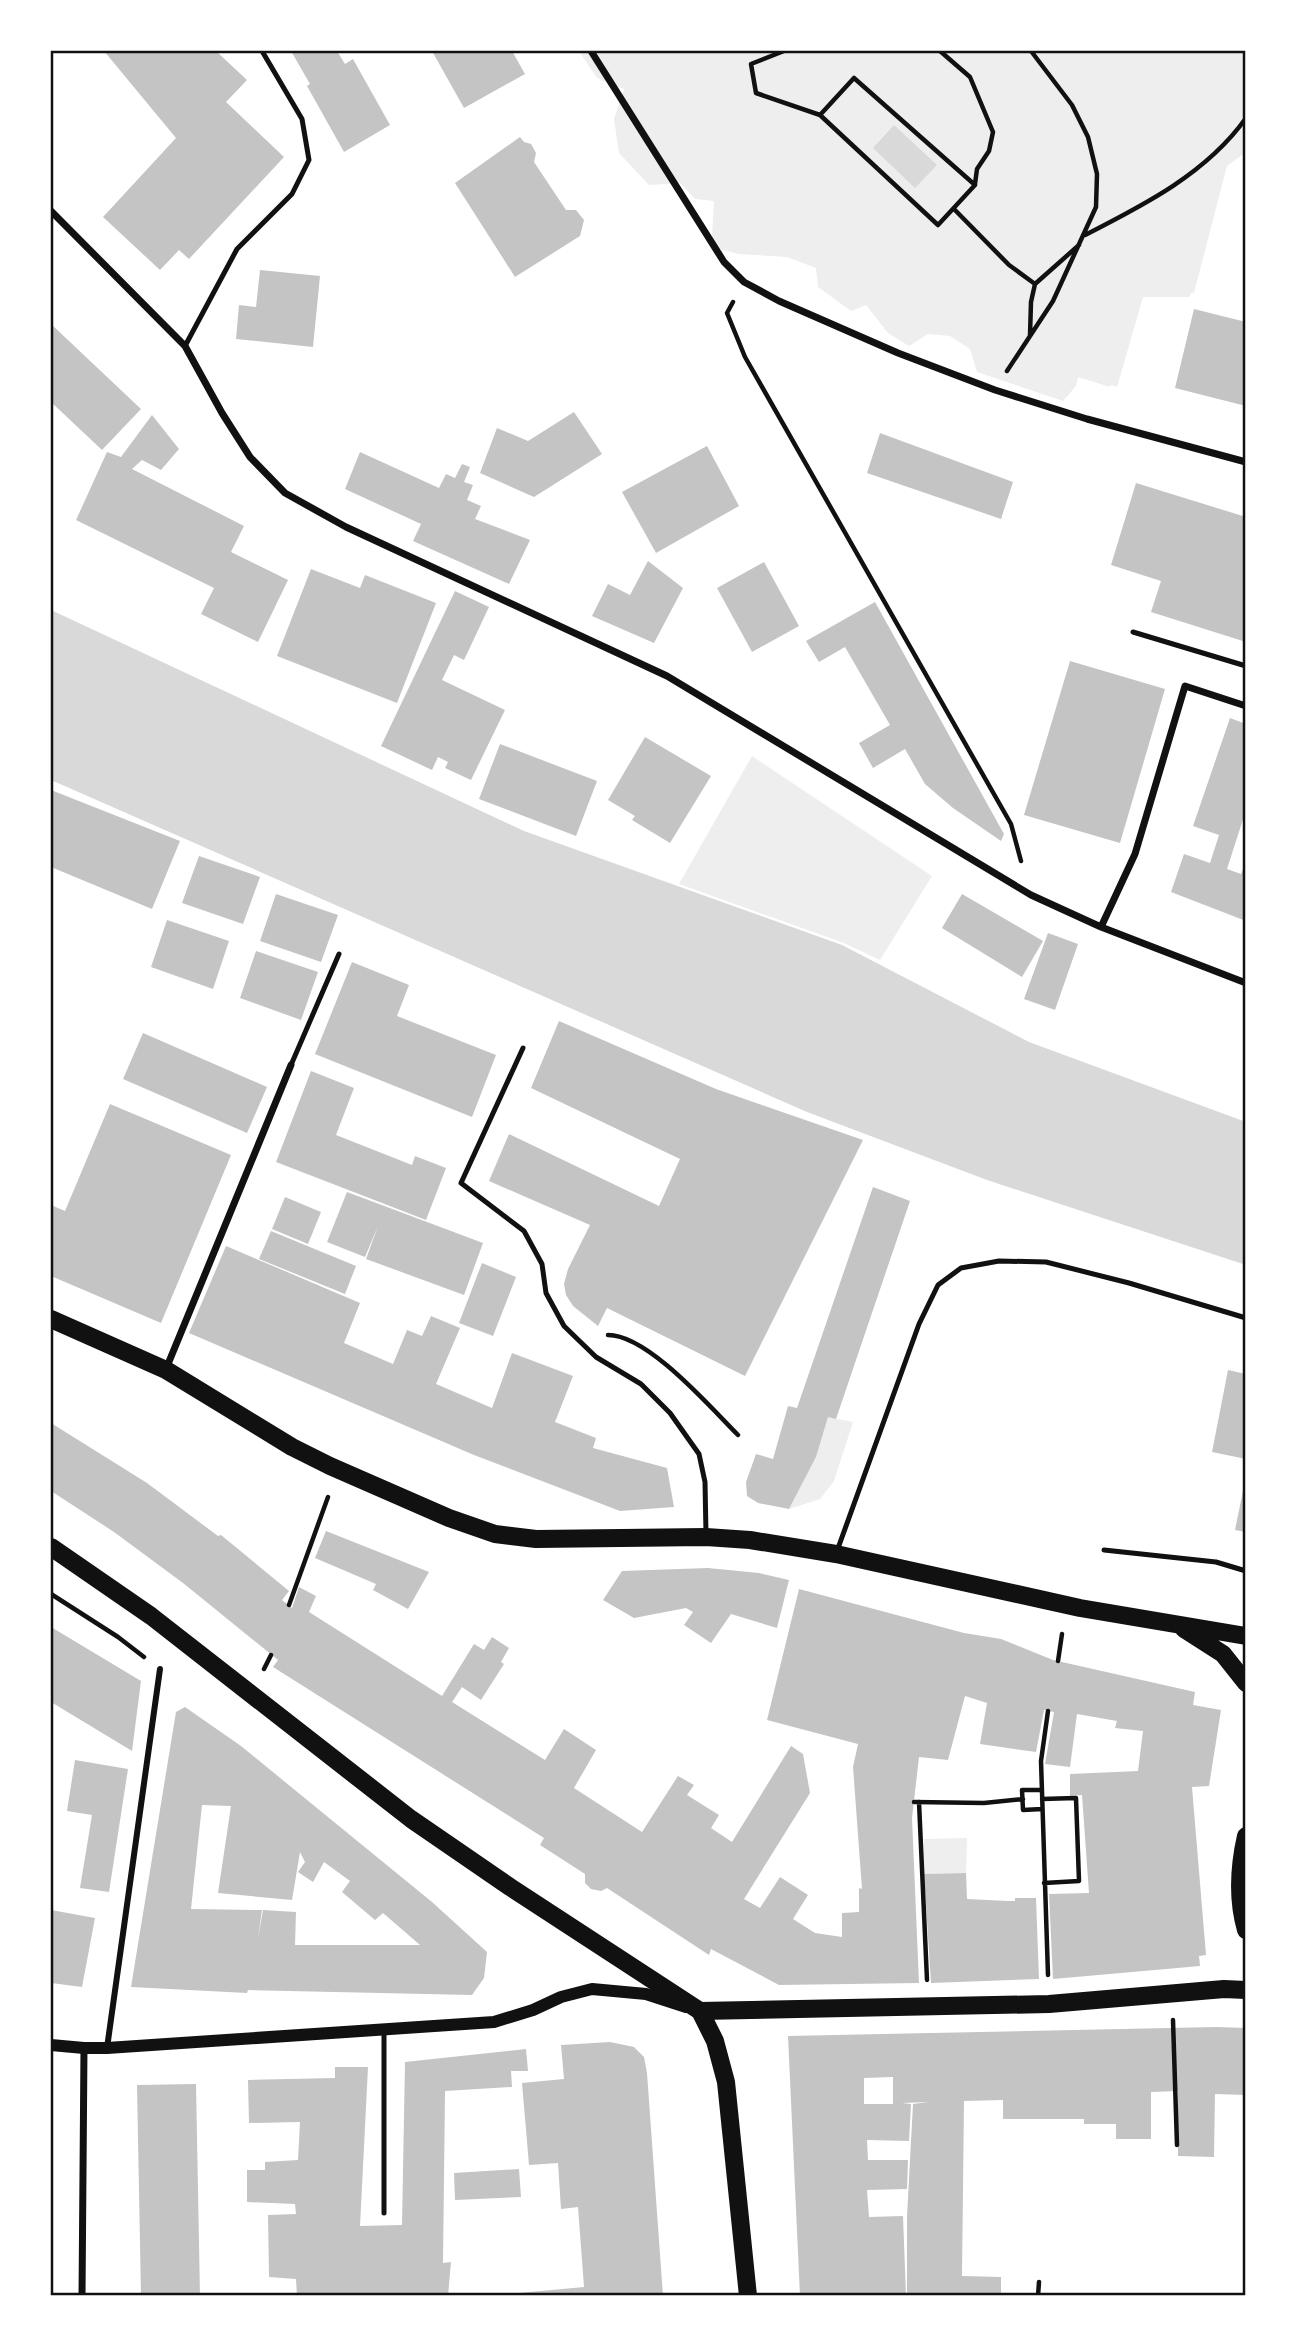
<svg xmlns="http://www.w3.org/2000/svg" width="1297" height="2347" viewBox="0 0 1297 2347" font-family="Figtree,sans-serif">
<rect width="100%" height="100%" fill="#fff"/>
<path fill="#eee" d="M579,51H1246V152L1227,166L1194,293H1191L1189,297H1143L1117,387L1111,385L1110,387L1078,377L1076,386L1063,401L977,372L970,349L950,336L928,334L909,346L888,333L866,305L851,311L818,287L816,268L787,257L738,254L717,248L712,237L714,201L695,199L680,183L649,185L619,153L614,119L624,89L597,78Z
M752,756L932,876L880,960L844,943L679,884Z
M828,1417L853,1422L834,1481L820,1499L789,1509L816,1457Z
M967,1838L966,1873L924,1874V1839Z"/>
<path fill="#d9d9d9" d="M894,125L937,165L915,188L873,148Z
M51,610L524,831L842,945L1029,1042L1246,1122V1265L987,1180L807,1112L51,780Z"/>
<path fill="#c4c4c4" fill-rule="evenodd" d="M104,51H216L247,80L226,102L284,157L189,259L179,250L160,270L103,217L176,138Z
M291,51H337L345,64L353,59L390,125L344,152L307,86L310,84Z
M432,51H512L525,74L464,108Z
M520,137L524,142L531,144L536,153L534,162L566,210H576L584,220L580,236L515,277L455,183Z
M260,270L320,276L313,347L236,339L239,305L256,307Z
M1194,309L1246,322V406L1175,388Z
M51,324L141,409L102,450L51,402Z
M574,412L602,454L534,497L480,473L497,428L528,441Z
M152,415L179,449L161,470L142,460L132,469L244,526L231,552L288,580L258,642L201,614L214,588L76,520L107,452L121,457Z
M880,433L1013,482L1001,519L867,473Z
M707,446L739,506L656,553L622,492Z
M360,452L439,488L446,474L455,478L462,464L470,467L464,482L473,485L467,500L481,506L475,519L530,540L509,584L413,541L421,524L345,489Z
M1136,483L1246,517V642L1151,612L1161,581L1111,565Z
M648,561L683,588L654,643L592,616L608,584L630,595Z
M764,562L799,626L752,652L717,588Z
M311,569L360,588L365,575L436,603L397,703L277,656Z
M455,591L489,607L464,660L454,655L442,680L505,710L471,780L445,768L448,762L438,757L432,770L381,746Z
M875,602L1004,834L1001,841L953,808L925,784L905,749L873,768L859,743L890,725L845,647L819,662L806,641Z
M1070,661L1165,689L1120,843L1024,815Z
M1230,718L1246,724V810L1227,869L1241,874L1246,862V921L1171,892L1184,854L1210,863L1219,835L1193,826Z
M645,737L711,776L670,843L632,820L635,816L608,800Z
M500,744L597,781L576,836L479,799Z
M51,790L180,841L152,909L51,867Z
M199,856L260,877L243,924L182,903Z
M276,894L338,915L321,962L260,941Z
M962,894L1043,941L1022,977L942,928Z
M167,920L229,941L213,989L151,967Z
M1048,933L1078,944L1055,1010L1024,999Z
M256,951L318,972L301,1020L240,998Z
M352,962L409,985L397,1016L496,1055L472,1117L315,1054Z
M559,1021L716,1089L863,1140L745,1376L607,1308L598,1326L573,1306L566,1295L564,1284L568,1269L590,1225L489,1181L509,1134L659,1206L680,1159L531,1088Z
M143,1033L267,1087L247,1133L123,1079Z
M311,1071L354,1088L336,1135L412,1165L415,1156L446,1168L426,1220L276,1162Z
M110,1104L231,1155L161,1323L51,1276V1205L65,1211Z
M873,1187L910,1201L836,1419L828,1417L816,1457L789,1509L758,1503L747,1496L746,1482L756,1454L773,1459L788,1406L797,1408Z
M347,1192L483,1243L464,1295L366,1259L378,1226L365,1257L327,1242Z
M285,1197L321,1212L308,1244L272,1229Z
M271,1231L356,1266L345,1294L259,1259Z
M226,1246L360,1303L344,1343L393,1364L407,1330L422,1336L431,1316L460,1328L436,1384L492,1408L512,1353L573,1376L555,1422L596,1438L593,1448L667,1468L674,1507L620,1511L474,1455L189,1333Z
M482,1263L516,1277L493,1336L459,1323Z
M1228,1370L1246,1374V1459L1212,1452Z
M51,1423L147,1483L218,1536L221,1535L289,1591L282,1600L292,1608L299,1587L316,1596L309,1612L442,1696L474,1644L484,1650L492,1637L509,1648L501,1662L504,1664L481,1700L462,1687L452,1702L545,1760L564,1729L596,1750L574,1788L642,1832L678,1776L694,1785L687,1795L719,1815L711,1828L732,1842L791,1746L803,1754L810,1793L744,1899L760,1908L780,1877L808,1895L793,1919L815,1933L842,1937V1913L859,1912V1888L862,1889L853,1767L858,1744L767,1720L799,1589L964,1633L1001,1639L1053,1660L1195,1692L1193,1705L1221,1710L1209,1786L1192,1787L1206,1955L1199,1956L1200,1966L1053,1979L1049,1894L1089,1893L1082,1795L1070,1796V1774L1138,1771L1143,1731L1115,1728L1117,1721L1077,1714L1070,1767L1045,1764L1054,1712L1044,1710L1036,1752L980,1744L987,1703L965,1696L948,1760L919,1757L912,1818L919,1983L779,1985L711,1949L709,1955L607,1888L601,1891L591,1889L585,1883V1874L540,1845L544,1838L273,1667L278,1660L183,1583L114,1532L51,1491Z
M1245,1481H1246V1532L1235,1530Z
M326,1531L429,1572L408,1609L373,1590L376,1584L315,1558Z
M708,1568L759,1573L789,1580L777,1628L731,1614L711,1643L684,1625L693,1612L686,1608L634,1618L603,1600L622,1571Z
M51,1627L141,1681L132,1751L51,1702Z
M185,1707L241,1746L432,1902L487,1952L484,1978L472,1995L248,1990L247,1993L131,1987L176,1712ZM202,1805L231,1806L218,1893L292,1900L300,1852L305,1862L298,1872L313,1882L324,1862L350,1881L342,1892L375,1920L383,1913L420,1945H295L296,1912L263,1910L258,1938L262,1910L191,1909Z
M75,1760L128,1769L109,1892L80,1888L92,1815L67,1811Z
M966,1873L967,1899L1008,1901H1015V1898H1036L1039,1979L931,1983L924,1874Z
M51,1910L95,1918L82,1987L51,1983Z
M1216,2027L1246,2028V2095L1215,2094L1214,2157L1178,2156V2091L1151,2092V2139H1116V2124H1084V2119H1003V2100L964,2101L962,2276L1001,2277V2296H907V2217L913,2104L928,2102L902,2103L911,2104L909,2141L867,2140L868,2160H908L907,2189L867,2190L869,2217L903,2216L906,2296H800L788,2036ZM893,2077V2104H864V2078Z
M610,2042L634,2047L644,2057L647,2073L663,2296H508V2294L584,2287L578,2207L561,2209L558,2163L529,2165L522,2083L564,2079L561,2045Z
M526,2049L528,2071H511L512,2087L445,2091L443,2263L451,2262L448,2296H297L296,2279L269,2277L268,2215L296,2214L295,2204L247,2202V2170H265V2162L298,2160L300,2122L249,2123L248,2080L335,2078V2067H368L360,2226L402,2225L405,2062Z
M196,2084L200,2296H141L137,2085Z
M519,2169L521,2197L455,2200L454,2173Z"/>
<g fill="none" stroke-linecap="round" stroke-linejoin="round">
<path stroke="#111" stroke-width="4.5" d="M784,51L751,64L756,93L820,115
M940,51L970,77L993,132L989,151L977,169L975,184
M854,78L975,185L938,225L820,115Z
M954,209L1009,265L1035,284
M1085,235C1144,205 1207,173 1246,118
M733,302L727,313L745,357L1011,824L1021,861
M1030,335L1031,302L1035,284L1079,245
M1007,371L1053,301L1096,207L1097,174L1088,137L1072,105L1031,51
M608,1335C648,1335 710,1407 738,1435
M51,1594L118,1637L144,1657
M289,1605L328,1497
M1058,1661L1062,1634
M264,1669L271,1655
M1042,1790H1022L1023,1810L1042,1809
M1042,1799L1076,1798L1079,1881L1044,1883
M914,1802L984,1803L1023,1799
M919,1802L927,1980
M1048,1975L1041,1761L1048,1711
M1173,2020L1177,2145
M1038,2296L1039,2282"/>
<path stroke="#111" stroke-width="5" d="M185,346L237,249L292,194L309,160L302,119L262,51
M1133,632L1246,666
M523,1048L461,1183L524,1231L542,1264L546,1293L564,1326L596,1357L641,1384L670,1413L699,1454L705,1482L706,1534
M291,1065L339,954
M1104,1550L1216,1562L1246,1571
M837,1551L919,1324L938,1285L961,1268L999,1261L1046,1262L1129,1283L1246,1318
M384,2213V2030"/>
<path stroke="#111" stroke-width="6" d="M107,2048L160,1669"/>
<path stroke="#111" stroke-width="7" d="M591,51L724,262L744,282L779,301L898,353L995,390L1087,419L1246,462
M51,211L185,346L222,413L250,457L285,493L346,527L667,676L1031,895L1101,927L1246,983
M1101,927L1135,854L1185,686L1246,706
M166,1369L291,1065
M82,2296L84,2048"/>
<path stroke="#111" stroke-width="12" d="M51,2045L84,2048H107L494,2022L533,2010L561,1997L592,1989L646,1994L686,2007"/>
<path stroke="#111" stroke-width="18" d="M51,1319L166,1370L292,1447L330,1466L449,1518L495,1534L536,1539L706,1537L750,1540L836,1554L1080,1608L1246,1636
M51,1547L151,1616L411,1819L510,1887L700,2011
M1184,1629L1223,1654L1246,1683
M1246,1836C1239,1867 1237,1899 1246,1930
M700,2011L1049,2004L1224,1989L1246,1990
M700,2011L715,2041L726,2082L748,2296"/>
</g>
<rect width="1297" height="2347" fill="none" stroke="#ffffff" stroke-width="105"/>
<rect x="52" y="52" width="1192" height="2242" fill="none" stroke="#111" stroke-width="2.5"/>
</svg>
